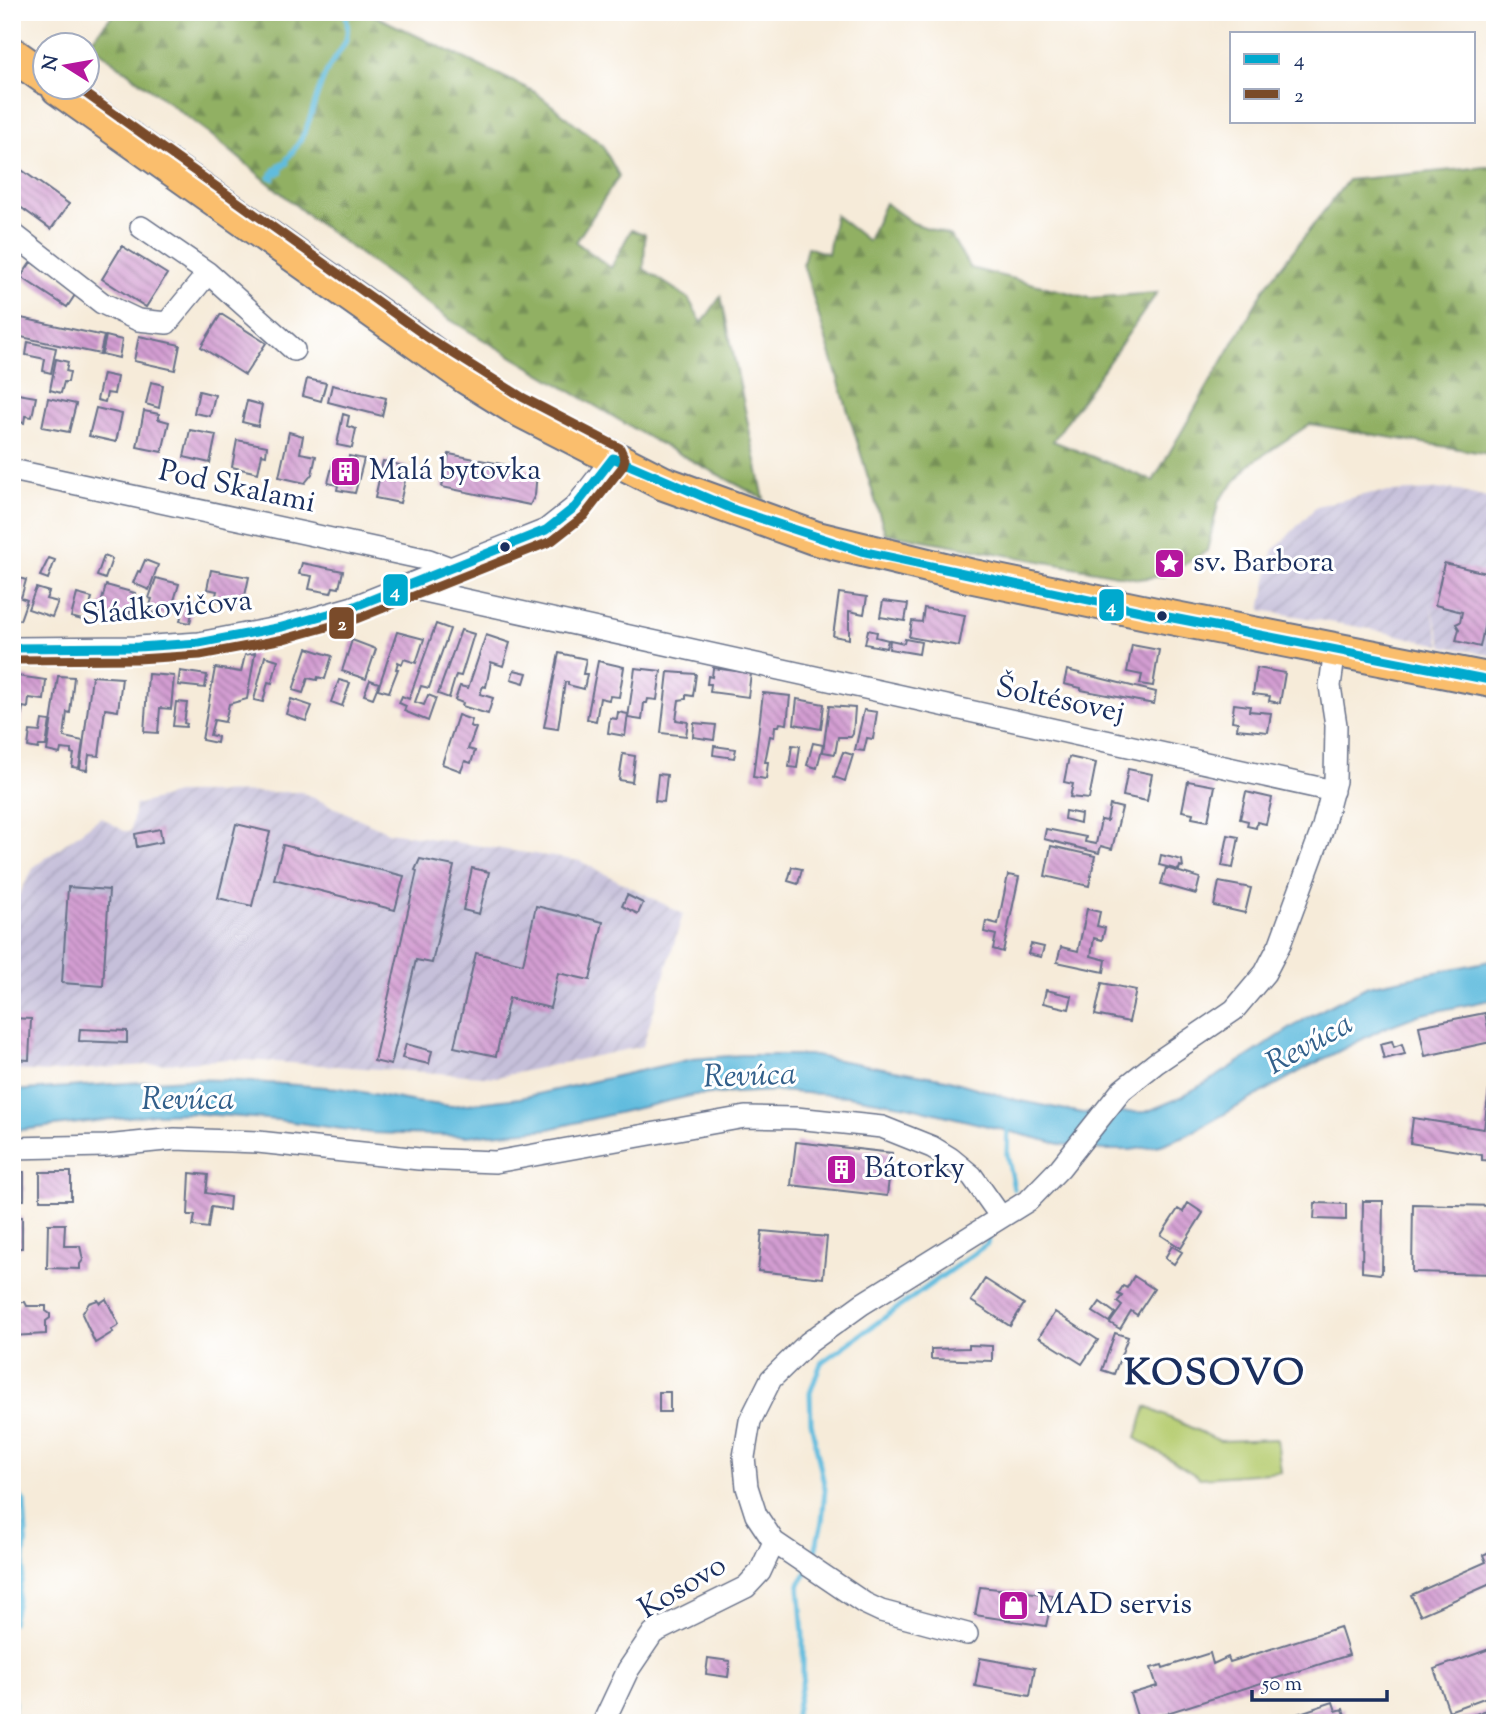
<svg xmlns="http://www.w3.org/2000/svg" width="1507" height="1735" viewBox="0 0 1507 1735" font-family="'Sorts Mill Goudy',serif">
<defs>
<pattern id="industrial-furrows" width="10" height="10" patternUnits="userSpaceOnUse" patternTransform="scale(1.75)"><rect width="10" height="10" fill="#c6c0da"/><path d="M-1 1l2-2M0 10L10 0M9 11l2-2" fill="none" stroke="#aaa5be"/></pattern>
<pattern id="forest-firs" width="22" height="20" patternUnits="userSpaceOnUse" patternTransform="scale(1.75)"><rect width="22" height="20" fill="#91b064"/><path d="M5 1l3.5 6h-7zM16 11l3.5 6h-7z" fill="#769056"/></pattern>
<pattern id="building-back-hatch" width="6" height="6" patternUnits="userSpaceOnUse" patternTransform="scale(1.75)"><rect width="6" height="6" fill="#d39dd1"/><path d="M-1 5l2 2M0 0l6 6M5-1l2 2" fill="none" stroke="#aa80ad"/></pattern>
</defs>
<rect width="100%" height="100%" fill="#fff"/>
<filter id="ink" filterUnits="userSpaceOnUse"><feTurbulence type="fractalNoise" baseFrequency=".0143" numOctaves="2"/><feDisplacementMap in="SourceGraphic" scale="14" xChannelSelector="R" yChannelSelector="G"/><feConvolveMatrix kernelMatrix="1 2 1 2 8 2 1 2 1" color-interpolation-filters="sRGB"/></filter>
<filter id="wash" filterUnits="userSpaceOnUse"><feTurbulence type="fractalNoise" baseFrequency=".00686" numOctaves="4" result="noise"/><feDisplacementMap in="SourceGraphic" scale="28" xChannelSelector="R" yChannelSelector="G"/><feGaussianBlur stdDeviation="1.57" result="paint"/><feColorMatrix in="noise" values="0 0 0 0 0 0 0 0 0 0 0 0 0 0 0 0 0 1.4 0 .05"/><feComposite in="paint" operator="in"/></filter>
<g filter="url(#wash)">
<rect width="100%" height="100%" fill="#f6ebd9"/>
<path fill="url(#industrial-furrows)" d="M1451,489L1495,500V656L1443,646L1429,600L1441,645L1370,629L1261,610L1273,551L1317,506L1372,493Z
M301,792L388,832L580,861L683,914L643,1046L497,1077L230,1059L50,1072L12,1070V908L34,867L101,817L124,831H131L135,805L180,793Z"/>
<path fill="url(#forest-firs)" stroke="#567061" stroke-width="2" d="M115,12H265L270,15L275,12H367L535,92L602,145L619,176L576,242L611,268L631,230L645,234L644,269L688,298L702,323L721,296L764,499L651,439L447,318L311,218L210,134L89,43Z
M1495,166V455L1310,424L1250,464L1219,500L1207,551L1163,576L1139,579L885,533L803,264L807,247L828,254L835,215L868,241L885,203L913,223L951,236L970,268L1090,298L1157,293L1053,441L1153,481L1266,286L1348,180Z"/>
<path fill="#b7cd72" stroke="#697e68" stroke-width="2" d="M1146,1407L1220,1441L1277,1439L1281,1472L1200,1478L1136,1438Z"/>
<path fill="#60bcde" stroke="#3e769e" stroke-width="2" d="M1495,960V999L1418,1015L1384,1028L1306,1068L1187,1135L1161,1145L1130,1150H1103L1060,1144L907,1106L848,1096L776,1091L694,1095L549,1129L466,1136L371,1133L278,1120L191,1113L154,1114L12,1131V1091L185,1079L223,1080L340,1088L416,1102L451,1106L520,1098L692,1059L742,1055H809L946,1079L1016,1100L1082,1113L1146,1112L1175,1100L1219,1075L1308,1017L1368,986Z"/>
<g fill="none" stroke-linecap="round" stroke-linejoin="round">
<path stroke="#60bcde" stroke-width="5" d="M269,177L274,179L272,173L278,174L275,169L281,172L279,165L283,167L282,163L287,164V159C314,128 311,101 328,69C334,59 342,50 346,40C348,31 348,21 345,12
M1008,1127L1007,1154L1014,1189
M12,1484L24,1502L26,1534L23,1572L12,1623
M813,1560L822,1522L825,1489L811,1422L810,1393L821,1363L987,1244L989,1239
M12,1696L14,1703L12,1717
M794,1723L803,1678V1636L799,1584L807,1572"/>
</g>
<g id="blocks">
<path fill="url(#building-back-hatch)" d="M12,163L69,204L51,229L12,201Z
M122,246L167,274L146,307L102,279Z
M31,262L77,292L67,307L21,277Z
M221,314L266,343L245,375L201,347Z
M12,316L104,336L100,354L12,335Z
M106,336L122,340L119,358L102,354Z
M139,336L180,345L175,370L134,361Z
M28,342L56,348L51,373L43,371L45,359L26,355Z
M56,359L68,362L66,371L70,372L68,382H64L61,393L50,390Z
M103,374L117,377L114,394L107,393L105,402L97,400Z
M307,379L326,383L321,401L303,396Z
M151,382L163,385L159,408L146,404Z
M332,385L386,398L382,416L328,402Z
M199,391L215,395L210,416L194,413Z
M12,393L36,397L32,417L25,416L24,423L12,420Z
M48,398L76,404L69,432L42,427Z
M247,401L262,405L258,426L242,422Z
M96,408L122,414L116,442L89,436Z
M144,411L159,414L158,419L169,422L162,452L137,447Z
M343,414L349,416L347,426L356,429L352,448L337,445Z
M190,430L216,435L210,463L184,457Z
M289,432L303,436L300,453L316,456L312,474L305,483L279,477Z
M237,440L267,446L266,455L262,454L258,473L232,467Z
M449,454L537,471L535,495L530,505L442,487Z
M349,456L364,459L355,493L337,490L338,485L328,483L334,459L348,462Z
M383,461L408,467L400,503L375,498Z
M104,556L112,559L105,579L97,576Z
M49,558L55,560L48,579L40,576Z
M145,560L158,565L149,590L133,583L138,571L140,572Z
M302,563L343,571L339,588L333,587L331,593L309,589L312,576L299,574Z
M1444,563L1495,575L1480,647L1456,641L1459,629L1456,624L1460,622L1462,612L1435,605Z
M211,570L249,577L243,605L215,600L217,591L207,589Z
M12,576L26,580L21,598L27,600L20,620L12,618Z
M156,578L179,584L169,617L148,611L152,599L149,598Z
M106,585L135,593L128,619L99,612Z
M36,588L49,592L46,599L58,602L52,617L28,609Z
M839,593L867,597L864,614L849,611V639L833,636Z
M77,594L92,598L86,621L71,617Z
M185,599L194,601L190,623L180,621Z
M883,601L908,604L905,621L880,617Z
M924,608L965,615L959,646L909,637L912,621L922,622Z
M436,624L450,629L429,688L421,686L415,702L424,705L428,695L436,698L428,721L404,711L406,706L399,703L402,696L409,699Z
M461,630L474,634L461,676L456,675L449,698L438,694Z
M868,630L877,632L876,637L888,640L886,648L865,644Z
M397,632L424,639L416,663L404,659L402,664L398,662L396,669H398L389,692L378,689Z
M486,635L510,643L503,666L491,662L486,687L483,686L480,694L493,698L488,714L462,706L463,703L455,700L460,686L468,688Z
M905,639L921,642L919,654L889,649L890,640L904,643Z
M352,640L376,649L366,679L342,671Z
M1132,645L1159,650L1153,686L1140,684L1142,675L1127,672Z
M307,648L332,656L325,679L318,677L317,680L308,678L303,693L293,690Z
M255,653L247,699L229,704L225,722L214,720L210,735L218,737L217,743L202,740L215,668L241,672L245,655Z
M559,653L586,659L583,674H587L584,689L568,685V682H565L558,729L544,727Z
M265,656L278,660L272,683L268,682L263,702L254,700Z
M598,661L624,667L619,697L610,696L609,700L600,698L596,721L587,719Z
M635,668L661,671L657,700L648,699L647,703H644L642,720L628,718Z
M713,668L751,673L748,697L710,692L711,684H707L708,676L712,677Z
M1257,668L1285,673L1280,703L1269,701L1270,696L1253,694Z
M514,670L527,673L524,683L511,679Z
M1067,670L1156,692L1154,704L1081,690V688L1064,684Z
M180,671L207,675L205,688L178,685Z
M668,672L696,674L693,696L686,695V699L679,700L676,720L688,722L686,736L661,733Z
M148,674L174,676L171,709L160,708L158,733L144,732Z
M17,676L46,680L44,700L29,698L28,708L23,707L18,737L12,736V707Z
M58,676L74,677L70,713L67,712L64,737L83,741L79,768L72,767L74,754L71,753V750L61,749L60,754L47,751Z
M92,676L122,678L118,711L105,709L99,756L89,755L87,770L80,769Z
M339,680L350,683L342,706L331,702Z
M370,680L379,683L373,698L364,695Z
M763,693L790,696L787,724L780,723L779,726H775L774,737L770,736L765,762H768L766,779L753,777Z
M291,699L312,706L306,721L286,714Z
M797,699L824,704L821,729L794,724Z
M176,702L187,703L184,723L187,724L186,727L173,726Z
M1234,704L1250,706L1249,711L1271,713L1268,732L1237,729L1238,722L1232,721Z
M829,706L855,708L853,734L851,737H838L835,754L823,752Z
M864,710L877,712L873,739L867,738L864,751L855,750Z
M618,712L628,714L625,736L608,733L610,718L617,719Z
M458,715L472,720L470,726L476,728L468,749L475,751L471,763L465,761L461,771L442,764Z
M42,720L50,721L46,746H39L38,749L28,747L30,731L40,732Z
M694,723L716,725L714,740L693,737Z
M813,743L823,745L817,768L807,765Z
M792,745L800,746L797,768L789,767Z
M714,746L736,749L734,758L713,755Z
M843,752L853,755L845,781L834,777Z
M623,754L635,756L632,782L619,780Z
M1069,757L1096,763L1089,799L1070,797L1073,784L1064,782Z
M1128,769L1152,774L1147,801L1123,796Z
M658,774L667,775L664,802L655,801Z
M1188,781L1215,786L1208,821L1192,818L1193,813L1182,811Z
M1246,792L1272,798L1266,824L1257,822L1256,828L1247,826L1248,821L1240,819Z
M1110,805L1122,808L1112,849L1101,846L1099,853L1044,839L1046,829L1086,837L1085,842L1096,844L1101,820L1107,821Z
M1065,811L1081,814L1080,823L1064,819Z
M236,824L270,832L252,906L218,898Z
M160,829L162,842L137,847L135,834Z
M1228,835L1239,837L1233,868L1222,866Z
M283,845L404,876L395,910L274,879Z
M1051,846L1095,856L1089,886L1045,876Z
M1161,855L1182,860L1183,867L1180,866L1179,870L1159,865Z
M420,859L454,866L432,963L416,960L391,1065L374,1061L417,871L415,870Z
M792,867L802,869L798,884L788,881Z
M472,868L489,872L479,914L463,910Z
M1166,868L1200,878L1196,894L1161,884Z
M1008,875L1019,877L1003,952L993,949L996,935L984,932L986,921L998,924Z
M1219,882L1251,888L1245,913L1214,906Z
M68,887L109,890L103,986L62,983Z
M627,895L643,903L638,914L622,906Z
M536,906L603,922L590,980L558,973L550,1008L509,998L496,1056L454,1047L476,953L523,964Z
M1087,909L1100,912L1097,926L1105,928L1102,940L1094,938L1091,956L1106,960L1104,972L1057,962L1061,947L1078,951Z
M1031,944L1044,947L1041,957L1028,954Z
M1102,983L1136,990L1129,1022L1095,1015Z
M1046,990L1072,996L1069,1009L1043,1003Z
M1485,1013L1491,1042L1425,1056L1419,1026Z
M12,1018L31,1019L29,1060L12,1059Z
M80,1029L127,1031V1043L79,1041Z
M1392,1041L1394,1047L1402,1044L1405,1054L1384,1059L1380,1044Z
M406,1044L432,1051L429,1064L402,1058Z
M1491,1073L1495,1074V1161L1482,1160V1155L1410,1143L1413,1118L1484,1129Z
M796,1142L892,1153L887,1196L791,1185Z
M12,1172H24V1200H12Z
M40,1172H71V1200H40Z
M190,1173L208,1175L206,1193L230,1197L229,1210L211,1207L208,1228L193,1226L195,1215H188Z
M1363,1201H1383L1382,1273L1380,1274L1362,1272Z
M1188,1203L1203,1213L1181,1248L1161,1235L1178,1209L1183,1212Z
M1315,1203L1346,1204V1220L1314,1219Z
M1413,1204L1495,1206V1274L1412,1272Z
M22,1217V1248H12V1218Z
M48,1224H65L64,1246H80L83,1260L80,1264V1269L47,1268Z
M762,1231L827,1237L823,1278L758,1271Z
M1172,1246L1182,1252L1174,1264L1165,1258Z
M1134,1276L1154,1289L1137,1315L1131,1311L1120,1329L1110,1323L1122,1306L1117,1302L1122,1296L1118,1294L1123,1286L1127,1288Z
M985,1279L1024,1304L1010,1326L971,1301Z
M106,1299L119,1325L111,1330L113,1332L95,1343L82,1314L89,1303L98,1300L100,1303Z
M20,1302H25L27,1306H46V1311L50,1314V1318L46,1321V1334L12,1336L13,1306H18Z
M1100,1302L1115,1313L1109,1322L1093,1312Z
M1055,1312L1098,1340L1082,1364L1039,1337Z
M1115,1333L1128,1337L1114,1374L1102,1370Z
M969,1345L992,1346V1361L931,1359V1349L969,1348Z
M659,1392H670V1412H659Z
M1495,1549V1582L1420,1615L1411,1595L1486,1562L1483,1555Z
M980,1587L1053,1595L1046,1626L975,1615Z
M1340,1627L1349,1655L1139,1722L1130,1694L1157,1686L1151,1668L1162,1665L1163,1668L1210,1653L1213,1664L1228,1657L1230,1662Z
M1495,1647V1694L1449,1711L1434,1669Z
M708,1658L730,1661L728,1677L706,1674Z
M980,1658L1035,1668L1030,1696L975,1686Z
M1333,1702L1336,1711L1343,1709L1346,1718L1338,1721L1339,1723H1270Z
M1495,1707V1723H1454V1722Z"/>
</g>
</g>
<g filter="url(#ink)">
<use href="#blocks" fill-opacity="0" stroke="#687189" stroke-width="2"/>
<g fill="none" stroke-linecap="round" stroke-linejoin="round">
<defs>
<path id="street" d="M12,233L102,303L138,320L167,323L208,273L141,227
M208,273L294,350
M12,470L429,560L448,567
M407,585L420,590L1333,791
M12,648L138,647L199,643L282,627L353,607L546,530L575,507L613,458
M12,1148L106,1146L175,1139L258,1142L419,1159L495,1162L745,1117L796,1118L882,1127L932,1147L950,1158L972,1176L1001,1217
M967,1634L881,1611L864,1603L774,1542L756,1515L747,1487L744,1457L750,1421L771,1379L808,1343L862,1304L1029,1200L1060,1168L1122,1090L1156,1063L1234,1010L1265,973L1280,944L1322,830L1335,781L1336,725L1330,686L1335,649
M603,1723L628,1670L653,1633L746,1587L760,1572L774,1542"/>
<path id="primary" d="M12,54L46,78
M58,88L466,377L516,408L663,483L815,538L971,576L1168,617L1495,681"/>
</defs>
<use href="#street" stroke="#687189" stroke-width="24"/>
<use href="#primary" stroke="#687189" stroke-width="37"/>
<use href="#street" stroke="#fff" stroke-width="21"/>
<use href="#primary" stroke="#fabe6d" stroke-width="33"/>
<defs>
<path id="bus-1" d="M12,648L138,647L199,643L282,627L353,607L546,530L575,507L613,458L735,510L861,551L1168,617L1495,681"/>
<path id="bus-2" d="M12,660L138,659L200,655L284,639L356,619L552,541L584,516L623,466L625,459L620,448L522,397L430,339L78,88"/>
</defs>
<use href="#bus-1" stroke="#fff" stroke-width="14"/>
<use href="#bus-2" stroke="#fff" stroke-width="14"/>
<use href="#bus-1" stroke="#00a9ce" stroke-width="9"/>
<use href="#bus-2" stroke="#7a4b2a" stroke-width="9"/>
</g>
</g>
<defs>
<symbol id="building-square" viewBox="-11 -11 22 22"><rect x="-9" y="-9" width="18" height="18" rx="4" fill="#b5179e" stroke="#fff"/><path d="M-4-6H4V6H1V3H-1V6H-4ZM-2.5-4.3h1.7v1.8h-1.7ZM.8-4.3h1.7v1.8H.8ZM-2.5-1h1.7V.8h-1.7ZM.8-1h1.7V.8H.8Z" fill="#fff"/></symbol>
<symbol id="sight-square" viewBox="-11 -11 22 22"><rect x="-9" y="-9" width="18" height="18" rx="4" fill="#b5179e" stroke="#fff"/><path d="M0-6L1.8-2.2L6-1.7L2.9 1.2L3.7 5.4L0 3.3L-3.7 5.4L-2.9 1.2L-6-1.7L-1.8-2.2Z" fill="#fff"/></symbol>
<symbol id="shop-square" viewBox="-11 -11 22 22"><rect x="-9" y="-9" width="18" height="18" rx="4" fill="#b5179e" stroke="#fff"/><path d="M-5-2.5h2.3a2.7 3.5 0 0 1 5.4 0H5L5.5 6h-11ZM-1.5-2.5h3a1.5 2.3 0 0 0-3 0Z" fill="#fff"/></symbol>
</defs>
<g fill-rule="evenodd">
<use href="#building-square" x="328" y="454" width="35" height="35"/>
<use href="#sight-square" x="1152" y="546" width="35" height="35"/>
<use href="#building-square" x="824" y="1152" width="35" height="35"/>
<use href="#shop-square" x="996" y="1588" width="35" height="35"/>
</g>
<g fill="#1b2f5e" stroke="#fff" stroke-width="2.5">
<circle cx="505" cy="547" r="6"/>
<circle cx="1162" cy="616" r="6"/>
</g>
<g text-anchor="middle" dominant-baseline="central" stroke-width="6" stroke-linejoin="round" paint-order="stroke">
<g font-size="30" fill="#1b2f5e" stroke="#fff" text-anchor="start">
<text x="369" y="471">Malá bytovka</text>
<text x="1193" y="563">sv. Barbora</text>
<text x="864" y="1169">Bátorky</text>
<text x="1037" y="1605">MAD servis</text>
</g>
<g font-size="30" fill="#1b2f5e" stroke="#fff">
<text transform="translate(237 488) rotate(12)">Pod Skalami</text>
<text transform="translate(167 609) rotate(-5)">Sládkovičova</text>
<text transform="translate(1060 701) rotate(12)">Šoltésovej</text>
<text transform="translate(683 1588) rotate(-31)">Kosovo</text>
</g>
<g font-size="32" font-style="italic" fill="#33608b" stroke="#fff">
<text transform="translate(1310 1045) rotate(-29)">Revúca</text>
<text transform="translate(750 1077) rotate(-2)">Revúca</text>
<text x="188" y="1101">Revúca</text>
</g>
<g font-size="37" font-weight="bold" letter-spacing="2" fill="#1b2f5e" stroke="#fff">
<text x="1215" y="1375">KOSOVO</text>
</g>
</g>
<g stroke="#fff" stroke-width="2.5">
<rect x="382" y="573" width="27" height="34" rx="7" fill="#00a9ce"/>
<rect x="1098" y="588" width="27" height="34" rx="7" fill="#00a9ce"/>
<rect x="328" y="606" width="27" height="34" rx="7" fill="#7a4b2a"/>
</g>
<g font-size="19" text-anchor="middle" font-weight="bold" fill="#fff">
<text x="395" y="597">4</text>
<text x="1111" y="612">4</text>
<text x="342" y="630">2</text>
</g>
<rect width="1507" height="1735" fill="none" stroke="#fff" stroke-width="42"/>
<rect x="1230" y="32" width="245" height="91" fill="#ffffff" stroke="#a4acbf" stroke-width="2"/>
<rect x="1244" y="54" width="35" height="10" fill="#00a9ce" stroke="#a4acbf" stroke-width="2"/>
<text x="1294" y="66" font-size="21" fill="#1b2f5e">4</text>
<rect x="1244" y="89" width="35" height="10" fill="#7a4b2a" stroke="#a4acbf" stroke-width="2"/>
<text x="1294" y="102" font-size="21" fill="#1b2f5e">2</text>
<g transform="translate(66 66) rotate(281)"><circle r="33" fill="#ffffff" stroke="#a4acbf" stroke-width="2"/>
<path d="M0-5L12 26L0 18L-12 26Z" fill="#b5179e"/>
<text y="-10" font-size="19" font-weight="bold" text-anchor="middle" fill="#1b2f5e">N</text>
</g>
<path d="M1252 1690v10h135v-10" fill="none" stroke="#1b2f5e" stroke-width="3.5"/>
<text x="1262" y="1690" font-size="21" fill="#1b2f5e" stroke="#ffffff" stroke-width="5" paint-order="stroke">50 m</text>
</svg>
